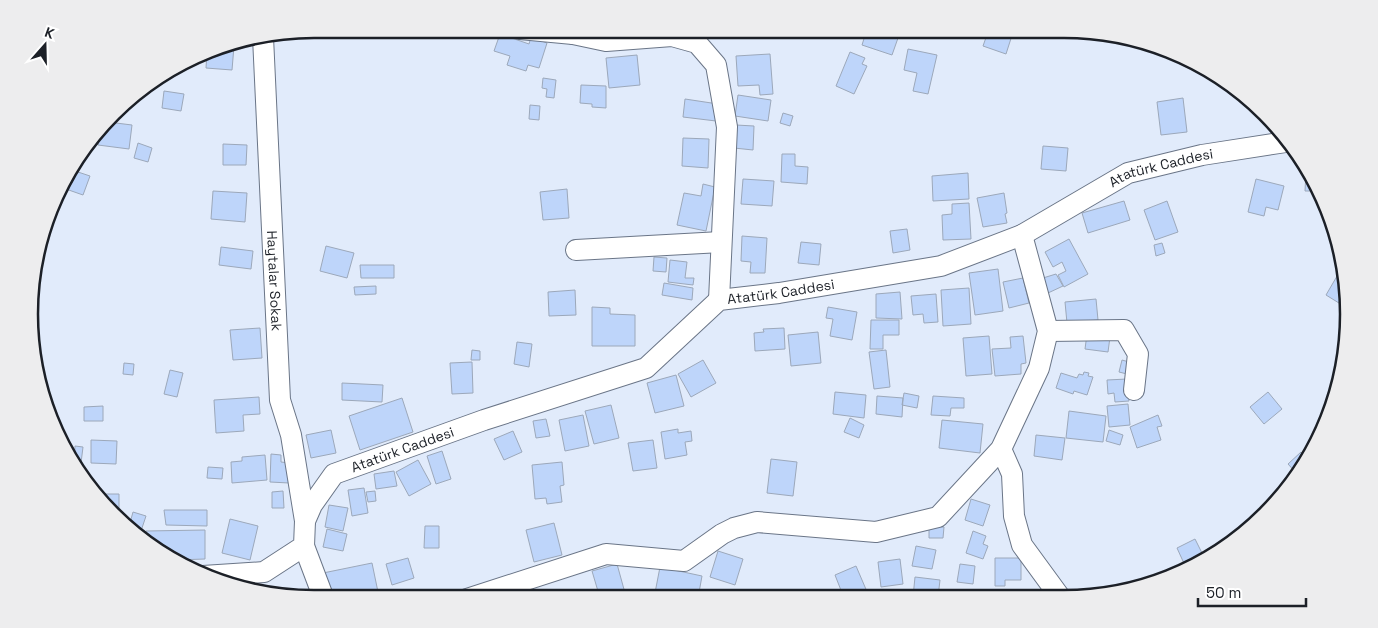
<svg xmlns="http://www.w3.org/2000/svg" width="1378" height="628" viewBox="0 0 1378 628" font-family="'Space Grotesk',sans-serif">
<rect width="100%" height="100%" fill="#e1ebfb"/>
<path fill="#bed5fa" stroke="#9ca8ba" d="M867,29L898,38L892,55L862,45Z
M989,29L993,30L994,29H1014L1006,54L983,46Z
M500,34L529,44L531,37L547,43L539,68L528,65L526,71L507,65L510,56L494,51Z
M220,45L234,46L232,70L206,68L207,52Z
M908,49L937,55L928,94L913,91L917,73L904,70Z
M850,52L865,58L862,64L867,66L854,94L836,86Z
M770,54L773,94L760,95L759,85L738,86L736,56Z
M637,55L640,85L609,88L606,58Z
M543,78L556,80L554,98L546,97L547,89L542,88Z
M581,85L606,86V108L592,107V104L580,103Z
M164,91L184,94L181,111L162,108Z
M738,95L771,100L768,121L735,116Z
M1183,98L1187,132L1161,135L1157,102Z
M685,99L718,104L716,121L683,117Z
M530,105L540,106L539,120L529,119Z
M783,113L793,116L790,126L780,123Z
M108,122L132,125L129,149L98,145L100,132Z
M736,125L754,126L753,150L734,148Z
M683,138L709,139L708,168L682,166Z
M138,143L152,148L148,162L134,158Z
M223,144L247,145L246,165H223Z
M1043,146L1068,148L1066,171L1041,169Z
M782,154H795V166L808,167L807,184L781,182Z
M69,169L90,176L83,195L63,188Z
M1306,172L1318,191H1305Z
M968,173L969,199L933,201L932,176Z
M743,179L774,181L772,206L741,204Z
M1256,179L1284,186L1278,210L1266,207L1264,216L1248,212Z
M703,184L715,187L706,231L677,225L684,193L701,196Z
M567,189L569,218L543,220L540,192Z
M213,191L247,193L245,222L211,219Z
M1004,193L1007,213L1005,214L1007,223L983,227L977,198Z
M1124,201L1130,220L1088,233L1082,213Z
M1167,201L1178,232L1155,240L1144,210Z
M969,203L971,239L943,240L942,215L952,214V204Z
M907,229L910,250L893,253L890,231Z
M742,236L767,238L765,273H750L751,262L741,261Z
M1069,239L1088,274L1064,287L1058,275L1066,271L1062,262L1053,267L1045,252Z
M801,242L821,244L819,265L798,263Z
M1162,243L1165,253L1156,256L1154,245Z
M326,246L354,253L347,278L320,271Z
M221,247L253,251L251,269L219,265Z
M654,257L667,258L666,272L653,271Z
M670,260L687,262L685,278H694L693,285L668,282Z
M360,265H394V278H361Z
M998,269L1003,311L975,315L969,273Z
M1340,271L1348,306L1347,308L1326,295Z
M1056,274L1063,286L1048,293L1043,278Z
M1023,278L1029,303L1009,308L1003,282Z
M664,283L693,288L692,300L662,295Z
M376,286V294L355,295L354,287Z
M969,288L971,324L943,326L941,290Z
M575,290L576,315L549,316L548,292Z
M900,292L902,319L876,318V294Z
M936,294L938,322L924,323L923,314L913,315L911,296Z
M1096,299L1098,320L1067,323L1065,302Z
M592,307L610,308V314L635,315V346H592Z
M828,307L857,312L852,340L830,336L833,319L826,318Z
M871,320H899V335H883V349H870Z
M260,328L262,358L233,360L230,330Z
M784,328L785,349L755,351L754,333L764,332L763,329Z
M818,332L821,363L791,366L788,335Z
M1087,334L1110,337L1108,352L1085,349Z
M989,336L992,374L966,376L963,338Z
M1023,336L1026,363L1021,364V374L995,376L992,349L1011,348L1010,337Z
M517,342L532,344L529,367L514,364Z
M472,350L480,351V360H471Z
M886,350L890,387L874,389L869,352Z
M703,360L716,383L691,397L678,374Z
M1122,360L1129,362L1127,374L1119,372Z
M472,362L473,393L452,394L450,363Z
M124,363L134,364L133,375L123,374Z
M170,370L183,373L177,397L164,394Z
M1084,372L1089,373L1088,376L1093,377L1087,395L1074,391L1073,394L1056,388L1061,373L1077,378L1079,374L1083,375Z
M676,375L684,406L655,413L647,383Z
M1127,379L1129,401L1115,402L1114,393L1108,394L1107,380Z
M342,383L383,385L382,402L342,400Z
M835,392L866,395L864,418L833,414Z
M1268,392L1282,409L1264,424L1250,407Z
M904,393L919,396L917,408L902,405Z
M877,396L903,398L902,417L876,414Z
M933,396L964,398V408H951L950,416L931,415Z
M259,397L260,414L243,415L244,431L216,433L214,400Z
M402,398L413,432L360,450L349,416Z
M1128,404L1130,425L1109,427L1107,406Z
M611,405L619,438L594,444L585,411Z
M103,406V421H84V407Z
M1069,411L1106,416L1103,442L1066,438Z
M583,415L589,446L565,451L559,420Z
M1158,415L1162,426L1157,427L1161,440L1137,448L1130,427Z
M850,418L864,425L859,438L844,432Z
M546,419L550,436L536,438L533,421Z
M942,420L983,424L980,453L939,448Z
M678,429V433L691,431L692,441L685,442L687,455L665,459L661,432Z
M331,430L336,453L311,458L306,435Z
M1109,430L1123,435L1120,445L1106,441Z
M513,431L522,452L504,460L494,439Z
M1036,435L1065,438L1062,460L1034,456Z
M91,440L117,441L116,464L91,463Z
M653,440L657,468L633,471L628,443Z
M75,446L83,447L81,463H74Z
M442,451L451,479L436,484L427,456Z
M1301,452L1307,458L1298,475L1288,464Z
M271,454L281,455V462L290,463L289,483L270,482Z
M265,455L267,480L232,483L231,462L242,461V457Z
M771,459L797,462L793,496L767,493Z
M418,460L431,484L409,496L396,472Z
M562,462L564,485L560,486L562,502L547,504L546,498L535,499L532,465Z
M208,467L223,468L222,479L207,478Z
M394,471L397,486L376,489L374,474Z
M364,488L368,513L352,516L348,490Z
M283,491L284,508H272V492Z
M375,491L376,501L368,502L366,492Z
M97,494H119V515L114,514Z
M971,499L990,505L983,526L965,520Z
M329,505L348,508L343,531L325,527Z
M164,510H207V526L166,525Z
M133,512L146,516L140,534L128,530Z
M230,519L258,526L250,560L222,553Z
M554,523L562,555L534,562L526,530Z
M425,526H439V548H424Z
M929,526L944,527L943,538H929Z
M327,529L347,534L343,551L323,547Z
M205,530V559L176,560L146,541V531Z
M973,531L986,536L983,544L988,546L983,559L966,553Z
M1195,539L1205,559L1187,570L1177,548Z
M916,546L936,550L932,569L912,566Z
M718,551L743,559L735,585L710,577Z
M408,558L414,578L392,585L386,564Z
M995,558H1021V580H1005V586H995Z
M900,559L903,584L881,587L878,562Z
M372,563L378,592L346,599H329L323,573Z
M617,564L625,593L606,598H600L592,571Z
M960,564L975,566L973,584L957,582Z
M856,566L868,594L859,598H844L835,575Z
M660,567L702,576L698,598H654Z
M915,577L940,580L938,597H913Z
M987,592H1004V597H987Z"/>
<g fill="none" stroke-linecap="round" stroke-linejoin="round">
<defs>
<g id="minor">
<path d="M520,29L573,34"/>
<path d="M573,29V34L606,41L672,36L697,43L716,65L727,127L719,300"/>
<path id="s1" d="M263,37L280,400L291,435L305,521"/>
<path d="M576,250L721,242"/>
<path d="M1048,331L1124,330L1138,354L1134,390"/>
<path d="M1001,449L1012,474L1014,516L1022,545L1060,597"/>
<path d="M304,546L324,599"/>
<path id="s2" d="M203,576L264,572L304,546L305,521L312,505L334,474L484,420L646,368L719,300L779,293L941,266L1022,235L1128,173L1202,155L1286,142"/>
<path d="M467,599L606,554L684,561L722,534L734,528L757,522L876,532L938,517L1001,449L1039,368L1048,331L1022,235"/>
</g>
</defs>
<use href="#minor" stroke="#6a7587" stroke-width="22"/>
<use href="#minor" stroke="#fff" stroke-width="20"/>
</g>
<g text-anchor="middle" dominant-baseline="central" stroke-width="4.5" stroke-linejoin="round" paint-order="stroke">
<g font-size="14" fill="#1c2027" stroke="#fff">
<text stroke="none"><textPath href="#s2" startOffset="1086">Atatürk Caddesi</textPath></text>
<text stroke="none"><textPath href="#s1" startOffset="244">Haytalar Sokak</textPath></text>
<text stroke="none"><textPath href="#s2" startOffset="681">Atatürk Caddesi</textPath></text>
<text stroke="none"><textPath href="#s2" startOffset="262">Atatürk Caddesi</textPath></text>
</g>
</g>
<path d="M0 0H1378V628H0ZM314 38H1064A276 276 0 0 1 1340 314V314A276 276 0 0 1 1064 590H314A276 276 0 0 1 38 314V314A276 276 0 0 1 314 38Z" fill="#ededee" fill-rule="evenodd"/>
<path fill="none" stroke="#1c2027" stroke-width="2.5" d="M314 38H1064A276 276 0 0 1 1340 314V314A276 276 0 0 1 1064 590H314A276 276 0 0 1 38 314V314A276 276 0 0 1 314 38Z"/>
<g transform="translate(45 45) rotate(20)" stroke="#ffffff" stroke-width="4" paint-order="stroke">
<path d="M0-4L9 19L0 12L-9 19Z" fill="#1c2027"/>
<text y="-8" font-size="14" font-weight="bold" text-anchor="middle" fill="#1c2027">K</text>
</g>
<path d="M1198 598v8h108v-8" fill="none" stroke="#1c2027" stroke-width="2.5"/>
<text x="1206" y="598" font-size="15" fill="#1c2027" stroke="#ffffff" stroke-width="4" paint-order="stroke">50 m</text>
</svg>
